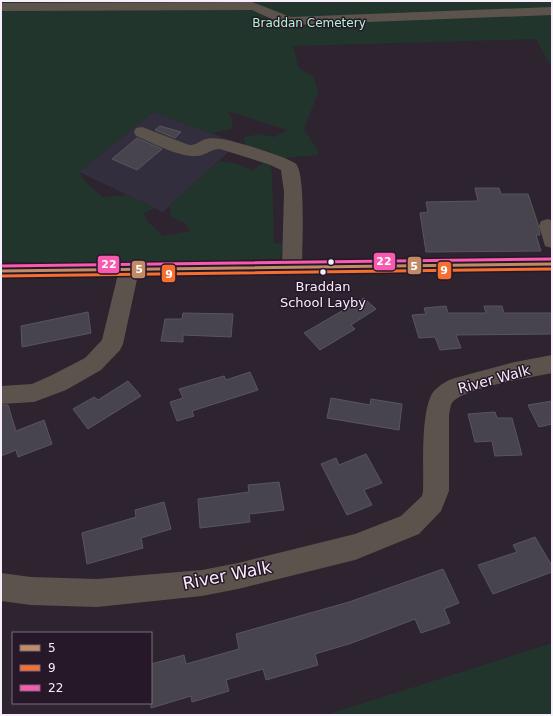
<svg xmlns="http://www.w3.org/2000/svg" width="553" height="716" viewBox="0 0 553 716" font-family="'DejaVu Sans',sans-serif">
<rect width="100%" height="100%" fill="#2d242f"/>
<path fill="#332e3e" d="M153,112L238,143L163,212L79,172Z"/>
<path fill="#22352c" d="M2,1H552V68L536,39L293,46L298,67L314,77L318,93L304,129L317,149L318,155L283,158L271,152L245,146L244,137L260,134L274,137L288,130L227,111L233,119L231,129L211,133L153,112L79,172L89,186L103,197L128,195L155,208L144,213L147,221L163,236L190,231L185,223L171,217L169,206L219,161L238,164L252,171L264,162L269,164L272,172L274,243L283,244L280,259L45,264L1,260V12L5,11L9,5Z
M552,643V715H326Z"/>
<path fill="#48444e" stroke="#59555f" d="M160,126L181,132L175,138L155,130Z
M137,138L162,149L137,170L112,159Z
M475,188H499L501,194H528L538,224L540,235H536L541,251L426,252L420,213L428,212L426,202L478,201Z
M364,298L376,309L351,325L355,329L320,350L304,333Z
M446,306L448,313H486L484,306H502L504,313H552V334L456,335L461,348L440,350L435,337L419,338L412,315L426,314L424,308Z
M88,312L91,333L22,347L21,326Z
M183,313L233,314L231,337L183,335V342L161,341L165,319H182Z
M250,372L258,390L192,411L194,416L177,421L170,402L183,398L179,389L224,376L226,380Z
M128,381L141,396L88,429L73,409L94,397L98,400Z
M331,398L370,405L371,399L402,404L399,430L327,418Z
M552,401V424L539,427L528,405Z
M1,405H8L16,431L44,420L52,444L18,457L16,450L1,456Z
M495,412L497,418H512L522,455L495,456L492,441L475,442L468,414Z
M366,454L382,483L364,490L372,505L347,515L321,464L336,458L339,465Z
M279,482L284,510L249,514L250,522L200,528L198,499L249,492L248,485Z
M164,502L171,529L141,538L143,548L87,564L82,533L136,517L135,510Z
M535,537L552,566V572L493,594L478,565L517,552L513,545Z
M443,569L459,603L444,609L450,623L421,633L415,619L352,643L315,654L318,665L266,680L263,669L226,680L229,691L192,702L191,696L151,708V664L184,655L186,664L239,649L236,634L349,602Z"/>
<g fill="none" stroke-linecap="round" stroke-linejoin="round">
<path fill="#5c544c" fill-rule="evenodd" d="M252,2L291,17L552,7V15L291,25L276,21L252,10L1,11V3Z
M142,127L189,145C195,145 197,143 203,140C208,138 215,138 221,139C232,140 289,157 296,164C306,175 302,249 302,267L299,272L292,274L285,272L282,267L284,192L281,170L268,164L220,149C211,149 205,156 196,156C178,157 153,143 136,136L134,132L136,128Z
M548,219L552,221V248L545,246L539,226L541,221Z
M129,263L136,265L139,270L123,344L120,350L101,370L66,390L34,402L1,404V386L32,384L50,376L85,358L102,340L119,270L122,265Z
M552,355V373C533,377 462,388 452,403C450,406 450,412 449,415V491L441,511L419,534L355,560L238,589L202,596L97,607L31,605L1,601V573L31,577L97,579L202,570L238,563L355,534L401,516L422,496L423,491C424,468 420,408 434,391C440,385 447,380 455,378L515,362Z"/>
<path fill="#6c6157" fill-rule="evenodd" d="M552,257V271L1,278V264Z"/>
<defs>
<path id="bus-1" d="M1,271L552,264"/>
<path id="bus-2" d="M1,276L552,269"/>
<path id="bus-3" d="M1,266L552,259"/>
</defs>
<use href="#bus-1" stroke="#261729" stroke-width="6"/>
<use href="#bus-2" stroke="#261729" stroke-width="6"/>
<use href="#bus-3" stroke="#261729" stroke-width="6"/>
<use href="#bus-1" stroke="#c18c65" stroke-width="3"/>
<use href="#bus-2" stroke="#f46f30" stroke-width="3"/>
<use href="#bus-3" stroke="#f75aaf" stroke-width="3"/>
</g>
<g fill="#f8edfa" stroke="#261729" stroke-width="1.5">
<circle cx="331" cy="262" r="3.5"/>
<circle cx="323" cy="272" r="3.5"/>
</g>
<g text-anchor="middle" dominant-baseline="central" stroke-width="3" stroke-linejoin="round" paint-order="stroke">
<g font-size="12" fill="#aff7ce" stroke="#261729">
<text x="309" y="23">Braddan Cemetery</text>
</g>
<g font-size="13" fill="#f8edfa" stroke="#261729">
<text x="323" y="286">Braddan<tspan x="323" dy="16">School Layby</tspan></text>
</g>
<g font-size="14" fill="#f8edfa" stroke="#261729">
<text transform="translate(494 379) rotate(-15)">River Walk</text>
</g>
<g font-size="17" fill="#f8edfa" stroke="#261729">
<text transform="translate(227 575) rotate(-11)">River Walk</text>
</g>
</g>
<g stroke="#261729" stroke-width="1.5">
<rect x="373" y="252" width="23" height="19" rx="4" fill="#f75aaf"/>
<rect x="97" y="255" width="23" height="19" rx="4" fill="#f75aaf"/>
<rect x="407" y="256" width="15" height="19" rx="4" fill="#c18c65"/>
<rect x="131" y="260" width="15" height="19" rx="4" fill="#c18c65"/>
<rect x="437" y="261" width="15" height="19" rx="4" fill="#f46f30"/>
<rect x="161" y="264" width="15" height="19" rx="4" fill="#f46f30"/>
</g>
<g font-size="11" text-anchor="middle" font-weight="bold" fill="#fff">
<text x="384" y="265">22</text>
<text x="109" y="268">22</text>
<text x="414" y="270">5</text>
<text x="139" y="273">5</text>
<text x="444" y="274">9</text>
<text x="169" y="278">9</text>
</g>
<rect width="553" height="716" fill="none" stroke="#f8edfa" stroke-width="4"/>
<rect x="12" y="632" width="140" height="72" fill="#261729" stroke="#7a6d7d"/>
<rect x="20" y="645" width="20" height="6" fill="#c18c65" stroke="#7a6d7d"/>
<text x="48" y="652" font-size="12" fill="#f8edfa">5</text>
<rect x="20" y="665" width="20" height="6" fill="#f46f30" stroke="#7a6d7d"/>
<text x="48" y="672" font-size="12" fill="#f8edfa">9</text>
<rect x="20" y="685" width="20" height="6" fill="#f75aaf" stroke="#7a6d7d"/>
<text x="48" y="692" font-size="12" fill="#f8edfa">22</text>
</svg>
